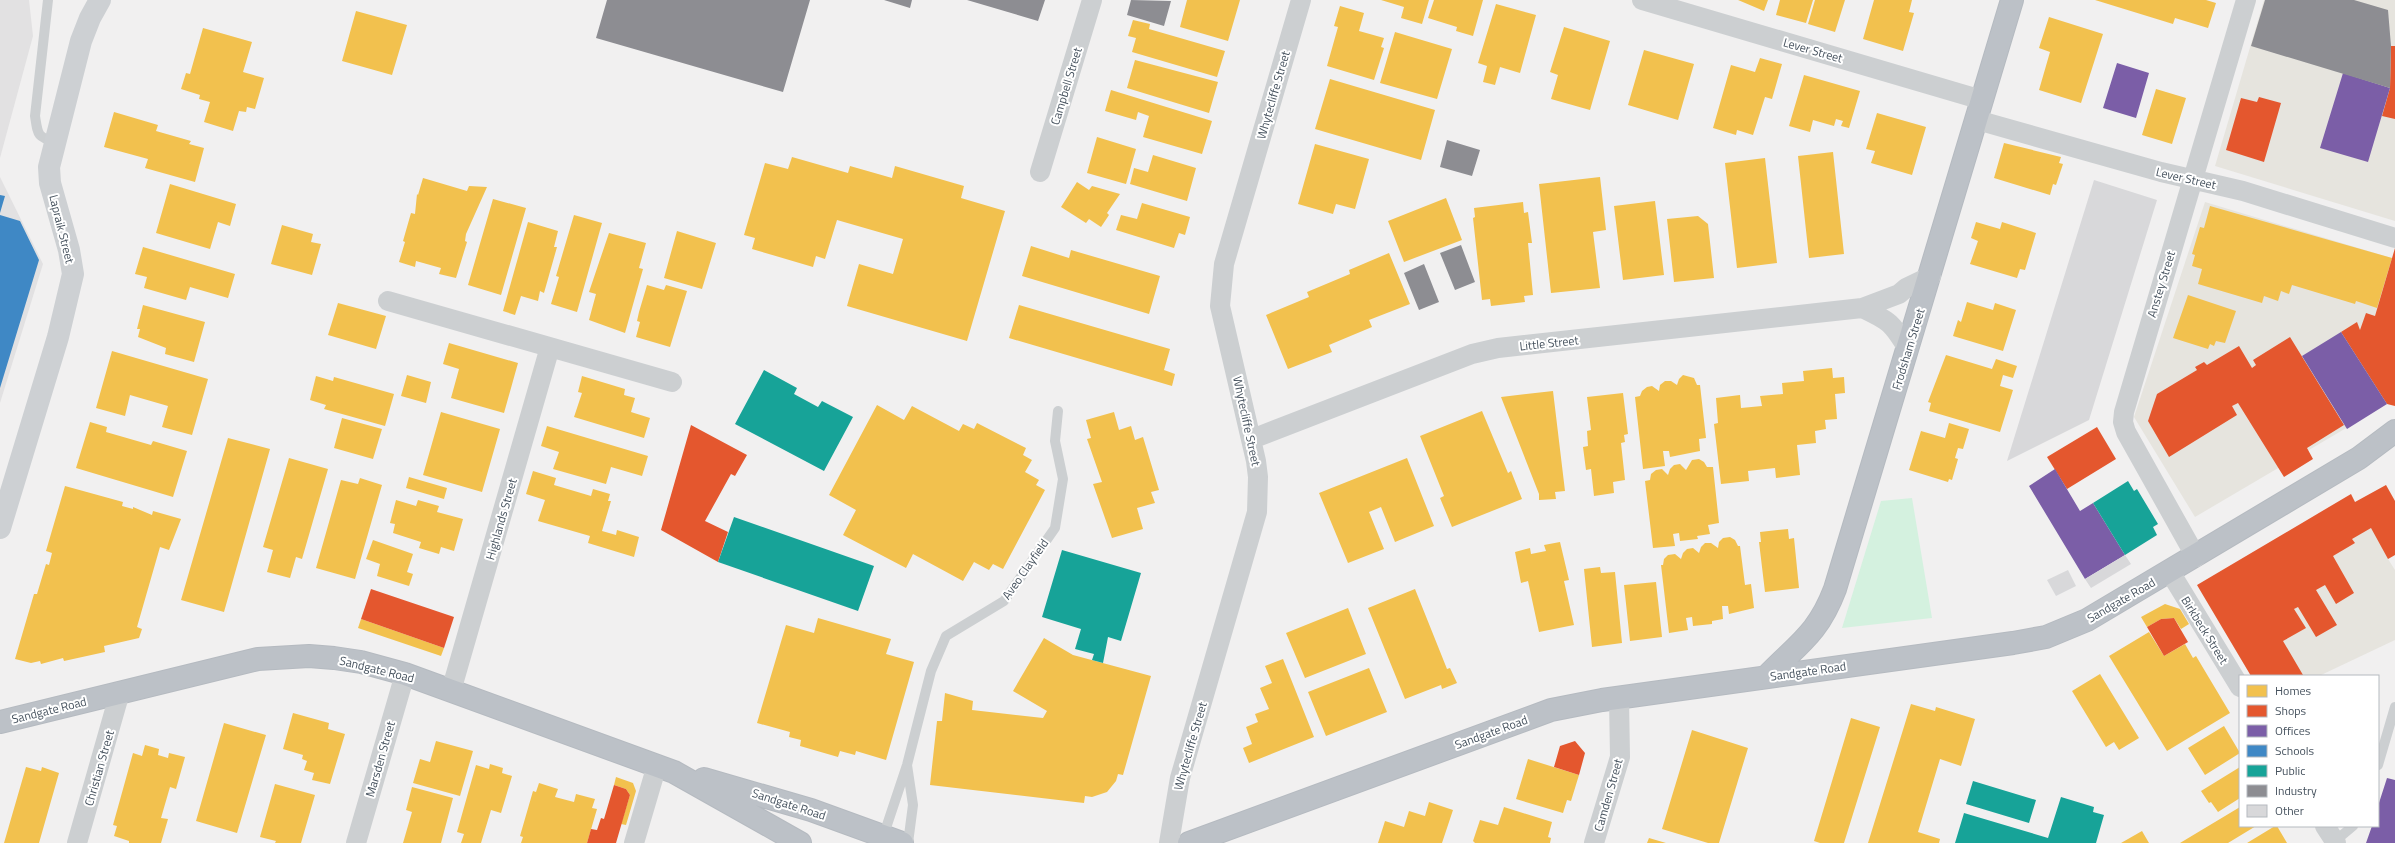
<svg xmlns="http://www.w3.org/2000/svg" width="2395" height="843" viewBox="0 0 2395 843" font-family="'Titillium Web',sans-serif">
<rect width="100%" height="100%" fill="#f1f0f0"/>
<path fill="#e6e4de" d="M2264,0H2395V221L2215,166Z
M2205,202L2395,259L2387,404L2195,517L2134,417Z
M2386,485L2395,501V555L2388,559L2395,570V640L2319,676H2251L2201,592Z"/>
<path fill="#e2e1e2" d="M0,0H29L33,36L0,158Z
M0,177L43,264L0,403Z"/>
<path fill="#d4f1df" d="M1912,498L1932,618L1842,628L1881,501Z"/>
<path fill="#f2c14e" d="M1187,0H1240L1228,41L1180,27Z
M1381,0H1429L1422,24L1401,18L1404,7Z
M1434,0H1483L1473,36L1456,31L1457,27L1428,18Z
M1738,0H1768L1764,11Z
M1780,0H1813L1806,23L1776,15Z
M1815,0H1845L1835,32L1808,24Z
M1874,0H1912L1909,12L1914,13L1903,51L1863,39Z
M2095,0H2206L2216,3L2208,28L2175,18L2173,24Z
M1496,4L1536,15L1520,73L1500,67L1495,85L1483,82L1487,66L1478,63Z
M1340,6L1364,13L1359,31L1384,38L1381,47L1384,48L1374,80L1327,66L1338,27L1334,26Z
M356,11L407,25L392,75L342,61Z
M2049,17L2103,34L2081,103L2039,90L2050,52L2039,48Z
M1133,20L1150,24L1149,29L1225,51L1217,77L1132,52L1136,38L1128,36Z
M1564,27L1610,41L1590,110L1551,99L1558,75L1550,72Z
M203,28L252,42L243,72L264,78L255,109L247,107L246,112L239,111L233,131L204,122L210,102L199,99L200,95L181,89L186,73L190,74Z
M1395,32L1452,49L1437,99L1380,83Z
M1644,50L1694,64L1678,120L1628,105Z
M1760,58L1782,64L1772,99L1765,97L1753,135L1737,130L1736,135L1713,128L1731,65L1755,72Z
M1135,60L1218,82L1209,113L1127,88Z
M1804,75L1860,91L1849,128L1841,126L1843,121L1836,119L1834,126L1813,120L1810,132L1789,126Z
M1330,79L1435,110L1421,160L1315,129Z
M2156,89L2186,98L2172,144L2142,135Z
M1111,90L1212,121L1202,154L1143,137L1149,116L1138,112L1136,120L1105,111Z
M114,112L158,125L156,131L191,141L189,144L204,148L195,182L145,168L148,159L104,147Z
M1877,113L1926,127L1912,175L1871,163L1875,151L1866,149Z
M1097,137L1136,149L1126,184L1087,173Z
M2004,143L2061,157L2059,163L2063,164L2056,185L2053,184L2050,195L1994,178Z
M1315,144L1369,159L1355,209L1336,204L1333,214L1298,204Z
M1833,152L1844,254L1809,258L1798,156Z
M1153,155L1196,168L1187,201L1130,184L1134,168L1148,172Z
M792,157L848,173L850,166L892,178L895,166L964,186L961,198L1005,211L967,341L847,306L859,264L893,274L903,239L837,220L825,259L816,256L813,267L752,249L755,238L744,235L765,163L788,169Z
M1765,158L1777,263L1737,268L1725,163Z
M1600,177L1606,230L1593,232L1600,288L1551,293L1539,184Z
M423,178L467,191L469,186L487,187L466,234L465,241L467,242L456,278L439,274L441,268L416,261L415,267L399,262L405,242L403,241L411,213L415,214L417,194L418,195Z
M1077,182L1089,190L1092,186L1120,194L1107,213L1109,215L1101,227L1089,219L1086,223L1061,207Z
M170,184L236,204L230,226L218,222L210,249L156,233Z
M1446,198L1462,240L1404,262L1388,221Z
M493,199L526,208L501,295L468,285Z
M1655,201L1664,275L1623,280L1614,206Z
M1523,202L1524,213L1528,212L1532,243H1528L1533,295L1524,296L1525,302L1491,306L1490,299L1482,300L1473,218L1475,217L1474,208Z
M1142,203L1190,217L1185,235L1179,233L1174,248L1116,230L1121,215L1137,219Z
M2210,206L2392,258L2377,308L2356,301L2355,304L2292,285L2289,294L2281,291L2278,301L2264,296L2262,303L2198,284L2202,269L2192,266L2195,255L2192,254L2200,227L2204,228Z
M574,215L602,223L577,312L551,304L559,277L556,276Z
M1698,216L1708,224L1714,278L1674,282L1667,219Z
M528,222L558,231L554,247H557L544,293L540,291L538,301L521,296L515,315L503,311Z
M1976,222L2000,229L2002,222L2036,233L2025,270L2020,269L2017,278L1970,264L1978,241L1971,238Z
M282,225L313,234L311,242L321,244L312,275L271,264Z
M677,231L716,243L702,289L664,278Z
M609,233L646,243L639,268L643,269L625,333L589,320L596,294L589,292Z
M1031,246L1069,258L1071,250L1160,276L1149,314L1022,276Z
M143,247L235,274L228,298L190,287L186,300L144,288L147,277L135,274Z
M1389,253L1410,304L1369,320L1372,327L1329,345L1332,352L1288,369L1266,315L1309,297L1307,292L1350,274L1349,270Z
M647,285L664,290L666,285L687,291L670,347L636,337L640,322L637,321L639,312Z
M2188,295L2236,311L2225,343L2216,341L2214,346L2210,344L2208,349L2173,338Z
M1967,302L1993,310L1995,303L2016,310L2003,351L1953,336L1958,320L1961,322Z
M338,303L386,316L376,349L328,335Z
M143,305L205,322L194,362L165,354L166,348L138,337L140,329H137Z
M1019,305L1170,349L1164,370L1175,374L1172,386L1009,338Z
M449,343L518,363L504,413L451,398L459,369L443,364Z
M112,351L208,379L192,435L162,427L168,406L130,395L125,416L96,408Z
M1946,355L1992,369L1996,359L2017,366L2013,378L2003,375L2000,386L2013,390L2000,432L1929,411L1931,403L1928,402Z
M1832,368L1833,378L1844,377L1845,393L1835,394L1837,419L1825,420L1826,429L1815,431L1816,443L1797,445L1800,475L1776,478L1775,468L1748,471L1749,481L1721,484L1714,424L1718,423L1716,398L1740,395L1741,408L1762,406L1760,396L1783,394L1782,383L1804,381L1803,371Z
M407,375L431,382L426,403L401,396Z
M1683,375L1694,378L1697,385H1700L1706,438L1699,439L1700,451L1670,457L1669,451H1663L1665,466L1643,469L1635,397L1640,396L1642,391L1647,387L1652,386L1659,391L1660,385L1665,381H1671L1677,385L1679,379Z
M316,376L333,381L334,377L394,394L385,426L324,409L326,405L310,400Z
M582,376L625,389L624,395L635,398L631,412L650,418L644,438L574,417L582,393L578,392Z
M1553,391L1565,491L1555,492L1556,499L1539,500V494L1501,397Z
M1623,393L1628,434L1624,435L1625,442L1621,443L1625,480L1613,482L1614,493L1594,496L1591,469L1586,470L1583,447L1588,446L1587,431L1591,430L1587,397Z
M877,405L904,420L912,406L959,431L963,424L974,429L977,423L1026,448L1023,455L1032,460L1025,472L1039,480L1036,485L1045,490L1003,569L993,564L989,570L974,562L963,581L913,554L906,568L843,535L856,510L829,495Z
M1482,411L1508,473L1511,471L1522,499L1452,527L1440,498L1444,496L1420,436Z
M441,412L500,429L482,492L423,475Z
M1114,412L1119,430L1131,426L1135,440L1143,437L1159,490L1151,492L1155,503L1137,508L1143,529L1112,538L1093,484L1102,482L1087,439L1091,438L1086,420Z
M342,418L382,429L373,459L334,448Z
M90,422L107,427L106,432L151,445L153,441L187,451L173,497L76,468Z
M1949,423L1969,429L1963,449L1958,448L1955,458L1958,459L1952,480L1949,479L1948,482L1909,470L1921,431L1945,438Z
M547,426L648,456L642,476L611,467L606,484L553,469L559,452L541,446Z
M228,438L270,449L224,612L181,600Z
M289,458L328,469L302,559L296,557L290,578L267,572L273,550L263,547Z
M1407,458L1434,526L1395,542L1381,507L1369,512L1384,549L1348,563L1319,493Z
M1699,459L1704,462L1707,467H1713L1719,523L1708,525L1710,534L1697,536L1698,539L1680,541L1679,533L1673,534L1675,546L1653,548L1645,481L1650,480L1651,474L1656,470L1662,469L1668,475L1670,469L1674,465L1680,464L1686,470L1692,460Z
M533,471L556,478L554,485L591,496L593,489L610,494L608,501H611L602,531L616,535L617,530L639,537L634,557L588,543L590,536L538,521L545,500L526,494Z
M409,477L447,488L444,499L406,488Z
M360,478L382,485L355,579L316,568L341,480L358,484Z
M65,486L123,502L122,506L133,509V507L152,515L153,511L181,519L169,550L160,547L137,627L142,629L139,638L104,646L105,652L64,661L63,658L41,664L40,661L31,663L15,659L34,594H37L46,564L49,565L52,553L46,551Z
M396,500L416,506L418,500L439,506L437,512L463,519L454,551L441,547L439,554L419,548L421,542L393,533L395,524L390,523Z
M1788,529L1789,539L1794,538L1799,588L1765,592L1759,542H1761L1760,532Z
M1730,537L1735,540L1738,546H1740L1745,585L1751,584L1754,608L1729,614L1728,606H1722L1723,619L1712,621V624L1693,626L1692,617L1686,618L1688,630L1669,633L1661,565H1663L1664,559L1668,555L1675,554L1681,559L1683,553L1687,549L1693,548L1699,553L1701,547L1705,543H1711L1718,548L1719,542L1723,538Z
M373,540L413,554L407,572L413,574L409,586L377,576L380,564L366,559Z
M1560,542L1569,580L1564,581L1574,625L1539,632L1528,581L1521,583L1515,552L1530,548L1531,554L1546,551L1544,545Z
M1600,567L1601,573L1615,572L1622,643L1592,647L1584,569Z
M1656,582L1662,637L1630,641L1624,585Z
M1415,589L1447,669L1450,668L1457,683L1442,689L1441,685L1405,699L1368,608Z
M2165,604L2180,609L2189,624L2181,629L2174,618L2161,619L2147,627L2141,617Z
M1348,608L1366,654L1305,678L1286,633Z
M818,618L891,639L886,654L914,662L886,760L856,751L855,755L840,751L838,757L800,746L801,740L789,737L790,732L757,723L786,625L814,633Z
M361,619L444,648L441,656L358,628Z
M2149,632L2164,656L2185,644L2193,658L2196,656L2230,713L2167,751L2109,656Z
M1044,638L1073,655L1151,676L1123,775L1118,774L1116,781L1107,792L1092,797L1085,796L1084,803L930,785L937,721H942L945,693L973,701L972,710L1043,718L1047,711L1013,691Z
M1283,659L1314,737L1249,763L1243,748L1252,744L1246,727L1258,722L1255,714L1269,709L1260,688L1272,683L1265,666Z
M1369,668L1387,712L1326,736L1308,692Z
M2100,674L2139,738L2119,750L2114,742L2106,747L2072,691Z
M1911,704L1935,711L1936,707L1975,719L1961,766L1940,759L1918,832L1940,839L1939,843H1868Z
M293,713L329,723L328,729L345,734L330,784L312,780L314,773L304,770L307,761L302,759L303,755L283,749Z
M1851,718L1880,727L1844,843H1820L1814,841Z
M224,723L266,735L237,833L196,821Z
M2224,726L2240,753L2205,775L2188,748Z
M1692,730L1748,748L1719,843H1708L1662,829Z
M436,741L473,751L460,796L413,783L420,759L430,762Z
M145,745L159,749L158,755L168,758L169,753L185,757L176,789L170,787L161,818L168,819L161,843H129V841L114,836L117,826L113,825L133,753L142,756Z
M1528,759L1579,775L1571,801L1567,800L1563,813L1516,799Z
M490,764L503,768L502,773L512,776L501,813L491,810L481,843H461L464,834L457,832L476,765L489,769Z
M26,767L41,771L42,767L59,773L39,843H4Z
M2240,767V798L2218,812L2211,802L2209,803L2201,791Z
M616,777L633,783L636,791L626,825L621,824L630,795L626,789L614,785Z
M539,783L558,789L555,797L574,802L576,794L595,799L592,808L597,809L587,843H521L523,837L520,836L533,791L536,792Z
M275,784L315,795L301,843H275L276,841L260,837Z
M412,787L453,798L441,843H403L412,812L406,810Z
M1429,802L1453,810L1442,843H1378L1385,821L1404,827L1409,811L1425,816Z
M1504,807L1552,822L1548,837L1551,838L1550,843H1475L1473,841L1480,820L1498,825Z
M2240,807V826H2256L2228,843H2180Z
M2275,826H2277L2287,843H2247Z
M2142,831L2149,843H2121Z
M1649,838L1666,843H1647Z"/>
<path fill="#e4572e" d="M2391,46H2395V119L2382,116L2390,88Z
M2259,97L2281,103L2264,162L2226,150L2241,98L2257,102Z
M2395,248V406L2387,404L2341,332L2357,322L2360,330L2366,313L2375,316Z
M2290,337L2344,425L2307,448L2313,459L2284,477L2238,403L2232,406L2237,415L2169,457L2148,421L2157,394L2197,370L2195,367L2204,362L2207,365L2239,346L2252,368L2256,365L2253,360Z
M691,425L747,455L735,476L731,474L705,521L728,532L718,562L661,530Z
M2097,427L2116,459L2067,489L2047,457Z
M2386,485L2395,501V555L2388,559L2371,528L2352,539L2355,543L2333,556L2354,593L2336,604L2325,585L2316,590L2337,625L2316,637L2298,607L2294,609L2306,628L2283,641L2303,675L2251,676L2197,585L2351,494L2355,502Z
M371,589L454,617L444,648L361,619Z
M2174,618L2188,642L2164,656L2147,627L2161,619Z
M1575,741L1585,753L1579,775L1554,767L1560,746Z
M614,785L626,789L630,795L616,843H587L591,829L597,830L601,818L604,819Z"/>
<path fill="#7b5ea7" d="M2117,63L2149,73L2136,118L2103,108Z
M2343,73L2390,88L2368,162L2320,148Z
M2341,332L2387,404L2347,429L2302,356Z
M2055,469L2080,511L2093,503L2125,555L2085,579L2029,486Z
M2387,778L2395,780V843H2366L2372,826H2378V806Z"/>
<path fill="#3f88c5" d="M0,195L5,196L0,213Z
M0,215L20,221L39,260L0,388Z"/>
<path fill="#17a398" d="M764,370L797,388L794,394L818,407L822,401L853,417L824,471L735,424Z
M2128,481L2134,491L2137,489L2158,524L2153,527L2157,535L2125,555L2093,503Z
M734,517L874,566L858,611L718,562Z
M1062,550L1141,573L1121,641L1108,637L1103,663L1092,660L1094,654L1075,649L1081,629L1042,617Z
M1973,781L2036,800L2029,823L1966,804Z
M2061,797L2094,807L2093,812L2104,815L2096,843H1955L1964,813L2048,838Z"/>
<path fill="#8d8d92" d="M607,0H810L783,92L596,38Z
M884,0H912L910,8Z
M967,0H1045L1038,21Z
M1131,0L1171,1L1164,26L1127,15Z
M2265,0H2354L2388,10L2391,46L2390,88L2251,46Z
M1447,140L1480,150L1472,176L1440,167Z
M1461,245L1475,282L1455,290L1440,253Z
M1424,264L1439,302L1419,310L1404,273Z"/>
<path fill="#d8d8da" d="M2094,180L2157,200L2089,420L2007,461Z
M2125,555L2131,564L2091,588L2085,579Z
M2068,570L2076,586L2056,596L2047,580Z"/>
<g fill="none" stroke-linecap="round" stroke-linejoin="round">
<defs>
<path id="highway" d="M1767,676C1798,644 1818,634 1835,589L2012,0
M0,722L258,659L309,656L334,658L361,662L405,674L674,772L800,843
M704,779L811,810L902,843
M1189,843L1551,710L1602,700L2013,643L2046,637L2087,620L2359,458L2395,431"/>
</defs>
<use href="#highway" stroke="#b5bac0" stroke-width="24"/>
<path stroke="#cccfd1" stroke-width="10" d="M48,0L35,116C38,135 37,137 55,142
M907,765L913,805L908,843
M2378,765L2395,707
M883,837L907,765L931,671L946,636L1004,601L1055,528L1063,479L1055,441L1058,411
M2335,841L2353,826"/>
<path stroke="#cccfd1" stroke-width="20" d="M1642,0L1982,100
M1977,120L2161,172L2243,191L2395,238
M1040,172L1092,0
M388,301L672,382
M1862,308C1890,321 1892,323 1908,349
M1252,439L1472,354L1498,348L1862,308L1899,294L1906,288L1931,276
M2196,557L2126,432L2123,422L2124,412L2246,0
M2170,572L2240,687
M451,691L550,347
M2325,826L2336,843
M77,843L120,692
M356,843L405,674
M634,843L657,765
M1169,843L1180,778L1257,512L1258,477L1256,461L1220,306L1224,264L1301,0
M1594,843L1620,757L1619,698"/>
<path stroke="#cdd0d3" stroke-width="22" d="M0,528L58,337L73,274L69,250L50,183L49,167L81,41L90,18L100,0"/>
<use href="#highway" stroke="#bcc1c7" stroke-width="22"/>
</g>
<g text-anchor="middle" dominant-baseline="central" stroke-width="4" stroke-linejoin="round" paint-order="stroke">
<g font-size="12" fill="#46525e" stroke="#fff">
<text transform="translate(1813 50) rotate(16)">Lever Street</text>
<text transform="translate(1066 86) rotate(-73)">Campbell Street</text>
<text transform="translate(1273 95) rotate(-74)">Whytecliffe Street</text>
<text transform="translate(2186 178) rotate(13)">Lever Street</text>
<text transform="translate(62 229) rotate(76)">Lapraik Street</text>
<text transform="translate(2161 284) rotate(-73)">Anstey Street</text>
<text transform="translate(1549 343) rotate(-6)">Little Street</text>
<text transform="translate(1908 349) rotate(-73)">Frodsham Street</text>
<text transform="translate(1247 421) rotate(78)">Whytecliffe Street</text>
<text transform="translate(501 519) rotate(-74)">Highlands Street</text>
<text transform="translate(1025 569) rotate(-55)">Aveo Clayfield</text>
<text transform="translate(2121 600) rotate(-30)">Sandgate Road</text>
<text transform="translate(2205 630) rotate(58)">Birkbeck Street</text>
<text transform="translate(377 669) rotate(14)">Sandgate Road</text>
<text transform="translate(1808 671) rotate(-8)">Sandgate Road</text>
<text transform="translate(49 710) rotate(-14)">Sandgate Road</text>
<text transform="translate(1491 732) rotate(-20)">Sandgate Road</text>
<text transform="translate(1190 746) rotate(-74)">Whytecliffe Street</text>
<text transform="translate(380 759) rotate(-74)">Marsden Street</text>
<text transform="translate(99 768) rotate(-74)">Christian Street</text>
<text transform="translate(1608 795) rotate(-74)">Camden Street</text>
<text transform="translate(789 804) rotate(18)">Sandgate Road</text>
</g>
</g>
<rect x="2239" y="675" width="140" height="152" fill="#ffffff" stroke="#b5babf"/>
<rect x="2247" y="685" width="20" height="12" fill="#f2c14e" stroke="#b5babf"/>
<text x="2275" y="695" font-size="12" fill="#46525e">Homes</text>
<rect x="2247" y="705" width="20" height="12" fill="#e4572e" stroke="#b5babf"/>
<text x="2275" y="715" font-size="12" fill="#46525e">Shops</text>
<rect x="2247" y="725" width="20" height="12" fill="#7b5ea7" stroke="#b5babf"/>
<text x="2275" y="735" font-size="12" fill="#46525e">Offices</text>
<rect x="2247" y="745" width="20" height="12" fill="#3f88c5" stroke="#b5babf"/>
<text x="2275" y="755" font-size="12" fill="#46525e">Schools</text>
<rect x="2247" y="765" width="20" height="12" fill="#17a398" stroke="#b5babf"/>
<text x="2275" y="775" font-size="12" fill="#46525e">Public</text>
<rect x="2247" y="785" width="20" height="12" fill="#8d8d92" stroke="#b5babf"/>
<text x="2275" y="795" font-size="12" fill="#46525e">Industry</text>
<rect x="2247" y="805" width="20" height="12" fill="#d8d8da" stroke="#b5babf"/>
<text x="2275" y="815" font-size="12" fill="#46525e">Other</text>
</svg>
